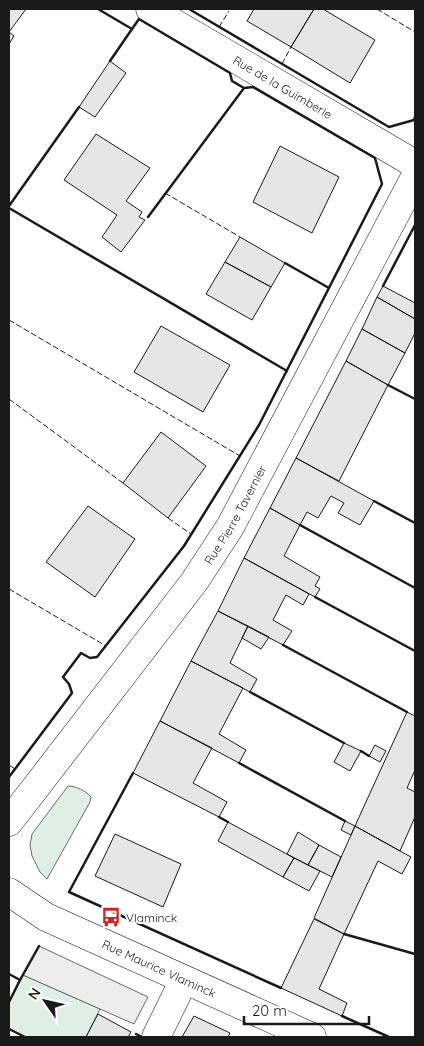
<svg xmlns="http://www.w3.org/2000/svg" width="424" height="1046" viewBox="0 0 424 1046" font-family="Quicksand,sans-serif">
<rect width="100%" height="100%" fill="#fff"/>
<path fill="#e0efe3" stroke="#6a6a6a" d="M68,786C76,786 86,791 91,797L90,802L47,879L40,872L32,856L30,845L32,834Z
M23,975L100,1009L86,1037H25L9,1029V1002Z"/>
<path fill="#ededed" stroke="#6a6a6a" d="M39,946L148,997L134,1024L23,975Z"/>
<path fill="#e6e6e6" stroke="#1a1a1a" d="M9,9H26L9,32L14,36L9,44Z
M254,9H314L291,47L247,21Z
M314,9H323L375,40L350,83L291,47Z
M110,61L126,73L95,117L79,107Z
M96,134L150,168L126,201L142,212L139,217L145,220L121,252L102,237L117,215L64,180Z
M280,146L339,177L312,233L253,202Z
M240,237L285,263L271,287L225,262Z
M225,262L271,287L252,320L206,294Z
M383,286L415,303V319L377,297Z
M377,297L415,319V333L405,353L362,329Z
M161,326L230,365L203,412L134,372Z
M362,329L405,353L388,385L346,361Z
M346,361L388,385L339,481L296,458Z
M161,432L206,466L168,518L123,483Z
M296,458L374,501L360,525L338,513L344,503L331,496L318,518L307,512L300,525L270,508Z
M88,506L135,539L95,597L46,562Z
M270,508L300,525L284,556L320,577L315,586L320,589L315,597L244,558Z
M244,558L309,594L303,605L286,595L273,620L292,631L283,645L218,611Z
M218,611L248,626L230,663L257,679L250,692L191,661Z
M248,626L269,637L261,649L242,638Z
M191,661L243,688L219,734L246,750L239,763L160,721Z
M407,712L415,716V770L407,788L415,792V817L400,851L355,826Z
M160,721L212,748L193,783L227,802L219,817L133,773Z
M344,743L361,751L350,771L334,762Z
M375,745L386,751L380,762L369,756Z
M345,821L355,826L351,835L341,830Z
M228,822L294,858L283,877L218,841Z
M355,826L411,857L402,874L378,861L344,934L314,918Z
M298,832L319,845L308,865L287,854Z
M115,834L181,864L163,907L95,876Z
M319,845L341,857L332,877L308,865Z
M294,858L320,871L309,891L283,877Z
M314,919L344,934L319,989L347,1003L342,1016L281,988Z
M98,1014L131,1032L128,1037H86Z
M194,1016L230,1033L228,1037H182Z"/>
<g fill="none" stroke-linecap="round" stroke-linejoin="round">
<defs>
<g id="minor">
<path id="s1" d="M150,9L415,164"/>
<path id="s2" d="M9,822L194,582L230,527L415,177"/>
<path id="s3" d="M9,892L46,917L312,1037"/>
<path d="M156,1037L184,980"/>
</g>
</defs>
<use href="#minor" stroke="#1a1a1a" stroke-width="29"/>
<use href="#minor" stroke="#fff" stroke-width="28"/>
<path stroke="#1a1a1a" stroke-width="1" stroke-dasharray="6 2.5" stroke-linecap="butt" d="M377,9L415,32
M219,27L229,11
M282,64L291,47
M165,193L240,237
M9,320L240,456
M9,399L123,483
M168,518L191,534
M9,589L106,646
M9,765L15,769"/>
<path stroke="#1a1a1a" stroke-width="2.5" d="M98,9L132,29L139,19L230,73L232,81L244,88
M189,9L389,127L414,120L415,117
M110,61L132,29
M9,206L79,107
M9,208L287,371
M285,263L329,288
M383,286L415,225
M388,385L415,399
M374,501L415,523
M300,525L415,588
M315,597L415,651
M283,645L407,712
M250,692L344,743
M361,751L369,756
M239,763L345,821
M133,773L69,892L281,988
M9,777L72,693L69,684L63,677L81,653L90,658L97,657L184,546L259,425L382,184L375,158L253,87L244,88L148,217
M219,817L228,822
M344,934L415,954
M9,974L20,980L39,946
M9,1002L20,980
M342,1016L389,1037
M9,1029L25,1037
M136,1034L142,1037"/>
</g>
<defs>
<symbol id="bus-bare" viewBox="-9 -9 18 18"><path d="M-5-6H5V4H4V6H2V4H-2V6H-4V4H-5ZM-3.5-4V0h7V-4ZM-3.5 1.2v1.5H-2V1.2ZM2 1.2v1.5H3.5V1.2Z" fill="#c62828" stroke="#fff" stroke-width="2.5" paint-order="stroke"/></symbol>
</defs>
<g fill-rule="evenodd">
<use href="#bus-bare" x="97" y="903" width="28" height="28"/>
</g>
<g text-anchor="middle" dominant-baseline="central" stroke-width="4" stroke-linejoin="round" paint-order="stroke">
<g font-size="12" fill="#1a1a1a" stroke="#fff">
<text stroke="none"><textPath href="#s1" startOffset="154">Rue de la Guimberie</textPath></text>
<text stroke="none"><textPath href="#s2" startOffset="382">Rue Pierre Tavernier</textPath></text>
<text stroke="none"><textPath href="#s3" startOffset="169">Rue Maurice Vlaminck</textPath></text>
</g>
<g font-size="12" fill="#1a1a1a" stroke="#fff" text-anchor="start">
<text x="126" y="917">Vlaminck</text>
</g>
</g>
<rect width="424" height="1046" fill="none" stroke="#1a1a1a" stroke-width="20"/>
<g transform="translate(45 1001) rotate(304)" stroke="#ffffff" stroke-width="4" paint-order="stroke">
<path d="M0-4L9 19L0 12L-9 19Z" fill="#1a1a1a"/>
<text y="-8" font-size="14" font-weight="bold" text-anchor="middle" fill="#1a1a1a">N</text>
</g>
<path d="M244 1016v8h125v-8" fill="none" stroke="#1a1a1a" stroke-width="2.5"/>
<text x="252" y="1016" font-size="15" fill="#1a1a1a" stroke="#ffffff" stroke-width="4" paint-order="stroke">20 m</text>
</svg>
